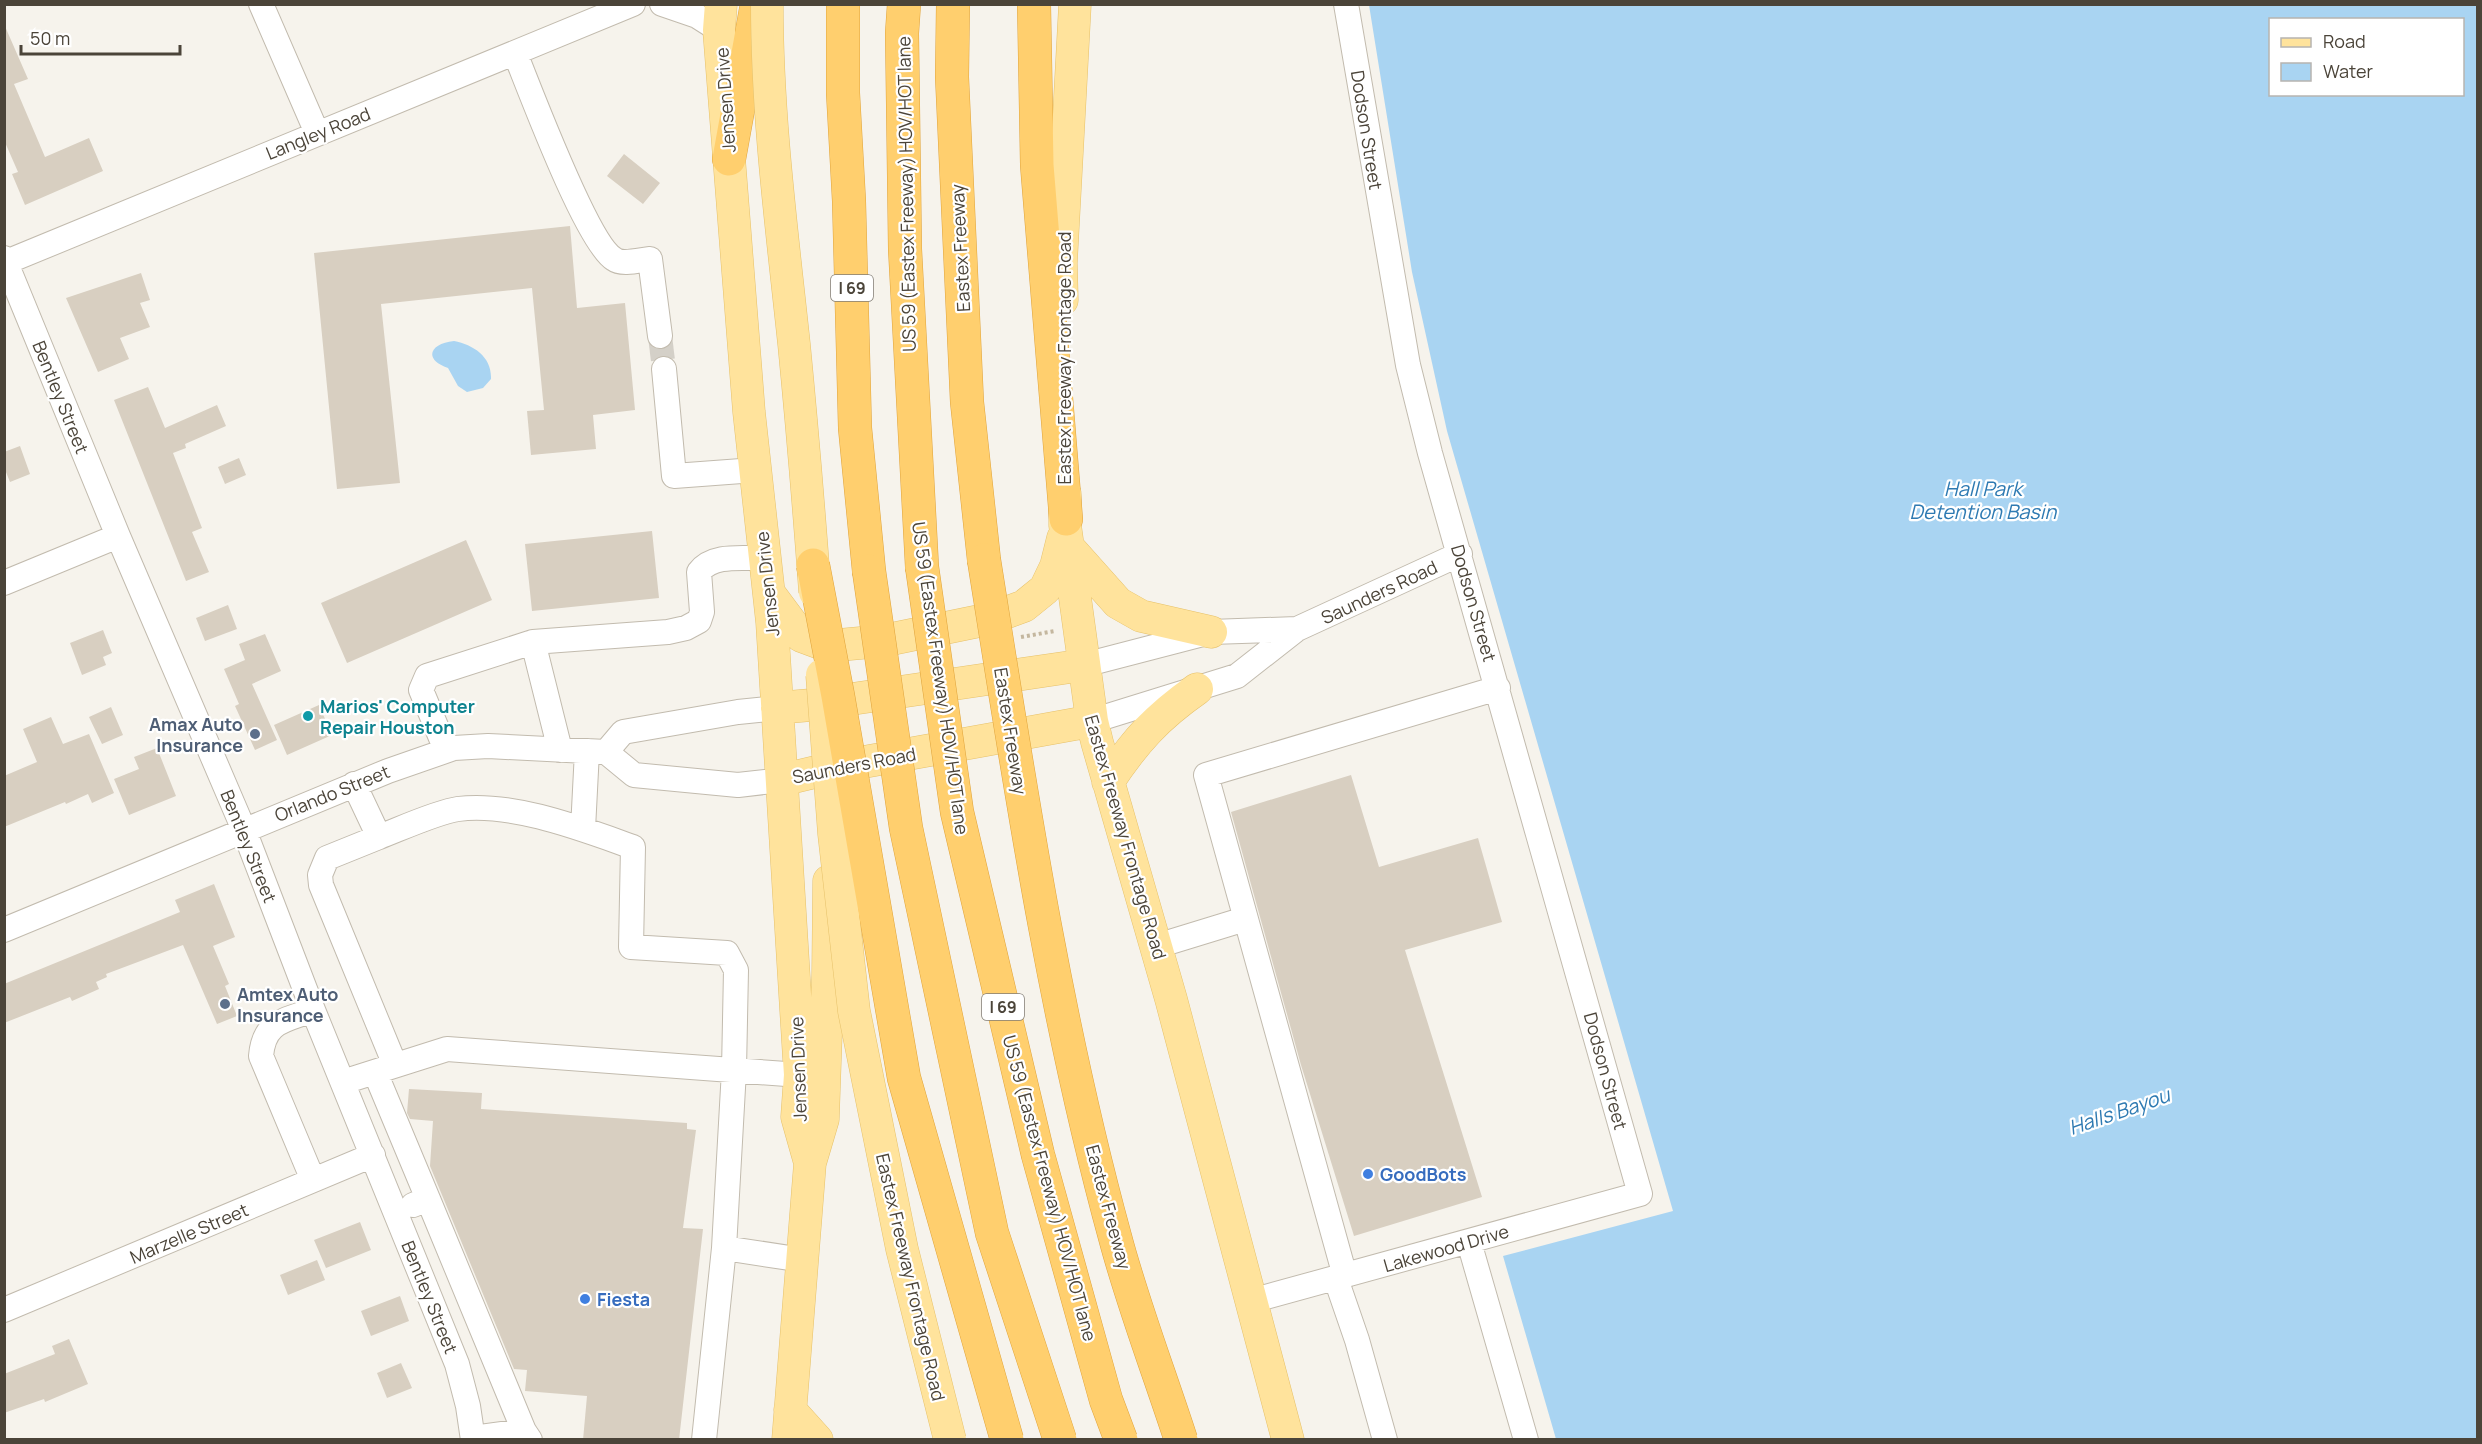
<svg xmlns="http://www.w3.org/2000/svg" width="2482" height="1444" viewBox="0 0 2482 1444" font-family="Manrope,sans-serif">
<rect width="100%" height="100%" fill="#f6f3ec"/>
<path fill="#a9d4f2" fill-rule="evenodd" d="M1369,5H2477V1439H1556L1503,1256L1673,1211L1447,431L1412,272ZM2270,20H2462V94H2270Z
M454,341C474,345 492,357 491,379L483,388L467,392L458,386L448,368C422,359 431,343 454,341Z"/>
<path fill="#d8cfc1" d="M4,24L28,79L14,84L45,157L89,138L103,171L25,205L12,174L18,172L4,140Z
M624,154L660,183L643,204L607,176Z
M570,226L577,308L625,303L635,410L593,415L596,449L531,455L527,411L544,410L532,288L381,304L400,483L337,489L314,253Z
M141,273L150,300L140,303L150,327L120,338L129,359L98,372L66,298Z
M148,387L165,428L217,405L226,426L185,444L186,448L173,453L202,528L192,532L209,572L186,581L114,400Z
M20,446L30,474L10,482L4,467V452Z
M239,458L246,475L225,484L218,467Z
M652,531L659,598L532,611L525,544Z
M466,540L492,600L347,663L321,603Z
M228,605L237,629L205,641L196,618Z
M103,630L112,653L103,657L106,665L82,675L70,643Z
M265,634L281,671L252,684L277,740L255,750L235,706L239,704L224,669L245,660L239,644Z
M319,705L332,735L287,755L274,725Z
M111,707L123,735L102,744L89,717Z
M51,717L63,744L89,734L114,793L92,803L88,794L66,804L65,802L4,827V776L37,762L23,729Z
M157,748L176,796L129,815L114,779L139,769L134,757Z
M1351,775L1379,867L1478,838L1502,922L1405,950L1482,1197L1354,1236L1301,1065L1231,812Z
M214,884L235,937L213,946L229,984L225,986L237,1016L217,1024L183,945L106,974L107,977L96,982L99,989L72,1001L70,997L4,1023V984L180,912L175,900Z
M409,1089L482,1093L481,1109L687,1123V1129L696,1130L683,1228L703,1229L679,1440H583L587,1396L525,1391L527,1370L514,1369L430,1166L433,1121L410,1119L407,1113Z
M360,1222L371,1250L326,1268L314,1240Z
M317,1260L325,1280L288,1295L280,1275Z
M400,1296L409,1321L371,1336L361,1311Z
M69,1339L88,1384L45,1402L44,1399L4,1413V1374L55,1354L52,1346Z
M401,1363L412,1388L387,1398L377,1373Z"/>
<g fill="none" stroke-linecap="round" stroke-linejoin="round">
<path stroke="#d4d0c8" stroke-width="24" stroke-dasharray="24 12" stroke-linecap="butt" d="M660,336L664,369"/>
<defs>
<path id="minor" d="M261,4L317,133
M662,4L697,16L719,30
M515,53C530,90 587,243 614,259C622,265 640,260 650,259L660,336
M4,258L118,536L244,830L313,1010L457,1364L468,1406L473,1440
M4,263L633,4
M664,369L674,476L755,470
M4,583L118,536
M533,642L560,750
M1084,665L1211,632L1297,629
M1092,721L1237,676L1297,629L1460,554
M446,750L421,690L427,676L533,642L668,632L686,628L699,621L702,612L699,572C713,553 744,559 765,558
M606,752L623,732L738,712L777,708
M354,784L379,837C400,829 437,812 458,809C513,802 582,829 633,847L631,947L727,953L736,970L734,1070L724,1248L803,1260
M583,829L587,751
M379,837L327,858L320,875L321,885L395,1065
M4,930L388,771L454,748L488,746L606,752L634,775L738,785L782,780
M1157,946L1245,919
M313,1010C284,1021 264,1021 261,1056L313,1180
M375,1072L428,1199L413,1205
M343,1082L447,1049L800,1075
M428,1199L524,1431L530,1440
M1469,1242L1526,1440
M1345,1276L1206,775L1498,688
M1336,1279L1357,1340L1385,1440
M1251,1301L1640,1194L1430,453L1408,365L1346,4
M4,1310L373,1155
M473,1438L524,1431
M704,1440L724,1248"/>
<path id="major" d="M721,4L719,30L749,412L772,622L800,1075L797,1117L810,1163
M1062,300L1061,263L1075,4
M1065,494V525L1092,721L1097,742L1171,999L1288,1440
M1068,547L1118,603L1141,616L1211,632
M769,593L801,636L828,646L882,641L989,619L1024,606L1045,589L1056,566L1063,538
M777,708L811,705L1084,665
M782,780L836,767L1092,721
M1108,782C1135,741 1157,717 1197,689
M790,1410L817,1440
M788,1440L810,1163L823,1119L828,975L829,881"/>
<path id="highway" d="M843,4V93L849,201L855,428L869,571
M904,4L902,33L905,249L922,567
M953,4L952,77L967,402L984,560
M1034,4L1037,165L1066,519
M729,159L757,4"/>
</defs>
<use href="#minor" stroke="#c2bbae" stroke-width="26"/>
<use href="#major" stroke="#e6c16a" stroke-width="33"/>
<use href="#highway" stroke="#e0a43c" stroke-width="34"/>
<path stroke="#c4b79f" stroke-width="4" stroke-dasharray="3 3" stroke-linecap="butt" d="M1021,637L1055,631"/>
<use href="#minor" stroke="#fff" stroke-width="24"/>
<use href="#major" stroke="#ffe39c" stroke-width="32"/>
<use href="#highway" stroke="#ffcf6e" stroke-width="33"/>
<defs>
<path id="major-bridge" d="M767,4C767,118 782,231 794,344C802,426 809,510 815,592
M822,675L834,834L854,1011L902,1249L950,1440"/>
<path id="highway-bridge" d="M984,560C1020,786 1054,1015 1115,1237C1133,1305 1159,1372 1181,1440
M813,565L838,696L904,1078L1007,1440
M922,567L957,812L1038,1155L1106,1400L1121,1440
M869,571L906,828L992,1233L1060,1440"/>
</defs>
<use href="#major-bridge" stroke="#e6c16a" stroke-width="33" stroke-linecap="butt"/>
<use href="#highway-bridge" stroke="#e0a43c" stroke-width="34" stroke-linecap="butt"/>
<use href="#major-bridge" stroke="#ffe39c" stroke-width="32"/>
<use href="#highway-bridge" stroke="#ffcf6e" stroke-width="33"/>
</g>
<circle fill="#0f9aa8" stroke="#fff" stroke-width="2" cx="308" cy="716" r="6"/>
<g fill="#5c6f8a" stroke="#fff" stroke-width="2">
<circle cx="255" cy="734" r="6"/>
<circle cx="225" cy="1004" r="6"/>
</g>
<g fill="#3f7fe0" stroke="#fff" stroke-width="2">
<circle cx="1368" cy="1174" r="6"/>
<circle cx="585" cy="1299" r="6"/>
</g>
<g text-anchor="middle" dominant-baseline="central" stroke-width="4.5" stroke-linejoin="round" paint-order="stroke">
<g fill="#fff" stroke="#817c74" stroke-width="1.5">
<rect x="831" y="275" width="42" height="26" rx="4.5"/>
<rect x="982" y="994" width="42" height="26" rx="4.5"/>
</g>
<g font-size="16" font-weight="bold" fill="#4b4439">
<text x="852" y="288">I 69</text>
<text x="1003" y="1007">I 69</text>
</g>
<g font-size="18" fill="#4b4439" stroke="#fff">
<text transform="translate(725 100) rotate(-94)">Jensen Drive</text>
<text transform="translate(1367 130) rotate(81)">Dodson Street</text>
<text transform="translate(318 133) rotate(-22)">Langley Road</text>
<text transform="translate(906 194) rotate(-91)">US 59 (Eastex Freeway) HOV/HOT lane</text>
<text transform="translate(960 248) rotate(-93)">Eastex Freeway</text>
<text transform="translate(1064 358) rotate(-90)">Eastex Freeway Frontage Road</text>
<text transform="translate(61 397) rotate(68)">Bentley Street</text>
<text transform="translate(767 584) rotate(-96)">Jensen Drive</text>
<text transform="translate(1379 592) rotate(-25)">Saunders Road</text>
<text transform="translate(1474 603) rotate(74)">Dodson Street</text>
<text transform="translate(941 678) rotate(82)">US 59 (Eastex Freeway) HOV/HOT lane</text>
<text transform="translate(1011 731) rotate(81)">Eastex Freeway</text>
<text transform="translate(854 765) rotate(-11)">Saunders Road</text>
<text transform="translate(332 793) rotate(-22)">Orlando Street</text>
<text transform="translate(1126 837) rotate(74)">Eastex Freeway Frontage Road</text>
<text transform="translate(249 846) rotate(68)">Bentley Street</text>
<text transform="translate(798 1069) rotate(-92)">Jensen Drive</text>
<text transform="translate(1606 1071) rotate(75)">Dodson Street</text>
<text transform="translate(1050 1188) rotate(75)">US 59 (Eastex Freeway) HOV/HOT lane</text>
<text transform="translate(1109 1207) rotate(75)">Eastex Freeway</text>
<text transform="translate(189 1233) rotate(-23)">Marzelle Street</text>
<text transform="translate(1446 1248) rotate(-16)">Lakewood Drive</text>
<text transform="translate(911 1277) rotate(77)">Eastex Freeway Frontage Road</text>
<text transform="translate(430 1297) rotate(68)">Bentley Street</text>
</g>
<g font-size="18" font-weight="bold" fill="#0d838f" stroke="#fff" text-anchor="start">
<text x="320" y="706">Marios' Computer<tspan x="320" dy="21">Repair Houston</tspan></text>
</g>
<g font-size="18" font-weight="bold" fill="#4e5e75" stroke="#fff" text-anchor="end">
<text x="243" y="724">Amax Auto<tspan x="243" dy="21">Insurance</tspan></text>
<text x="237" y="994" text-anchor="start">Amtex Auto<tspan x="237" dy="21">Insurance</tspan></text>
</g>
<g font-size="18" font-weight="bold" fill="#366cbe" stroke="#fff" text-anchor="start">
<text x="1380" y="1174">GoodBots</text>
<text x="597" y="1299">Fiesta</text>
</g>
<g font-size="20" font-style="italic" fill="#2e7ab2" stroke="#fff">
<text x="1983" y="488">Hall Park<tspan x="1983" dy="23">Detention Basin</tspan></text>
<text transform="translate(2119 1111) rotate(-19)">Halls Bayou</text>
</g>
</g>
<rect width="2482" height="1444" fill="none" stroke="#4b4439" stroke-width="12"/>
<rect x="2269" y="18" width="195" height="78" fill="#ffffff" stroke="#b7b4b0" stroke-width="1.5"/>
<rect x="2281" y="38" width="30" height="9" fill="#ffe39c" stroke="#b7b4b0" stroke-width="1.5"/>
<text x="2323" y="48" font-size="18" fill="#4b4439">Road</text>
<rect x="2281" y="63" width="30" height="18" fill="#a9d4f2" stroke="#b7b4b0" stroke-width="1.5"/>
<text x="2323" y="78" font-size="18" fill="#4b4439">Water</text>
<path d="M21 45v9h159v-9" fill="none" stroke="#4b4439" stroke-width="3"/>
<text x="30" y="45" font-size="18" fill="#4b4439" stroke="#ffffff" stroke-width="4.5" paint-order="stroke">50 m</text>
</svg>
